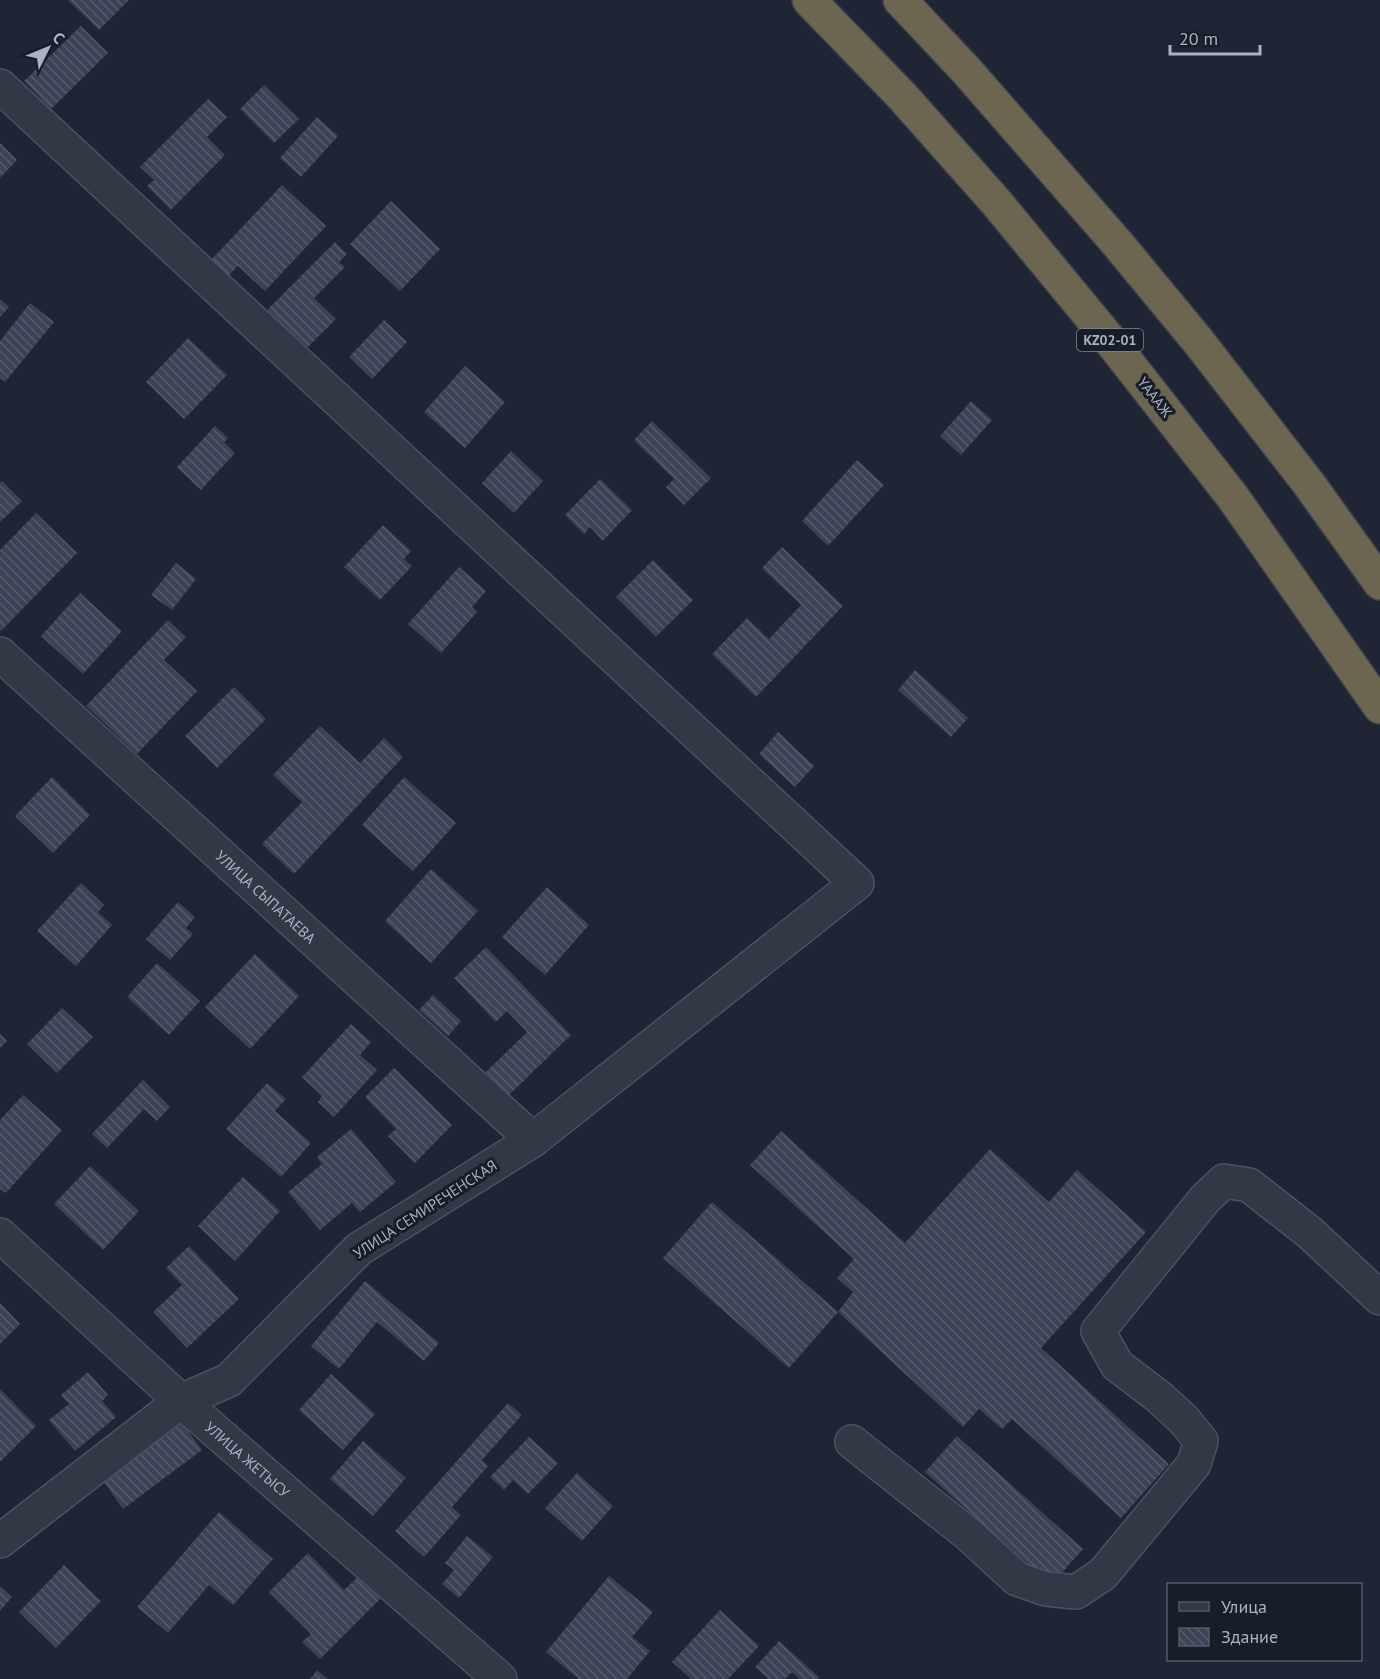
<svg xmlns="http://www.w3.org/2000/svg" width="1380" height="1679" viewBox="0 0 1380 1679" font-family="'PT Sans',sans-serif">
<defs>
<pattern id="building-back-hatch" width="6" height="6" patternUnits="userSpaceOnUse" patternTransform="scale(1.5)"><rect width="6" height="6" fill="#3b4356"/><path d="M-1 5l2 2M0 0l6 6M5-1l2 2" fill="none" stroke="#555c6d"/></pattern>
</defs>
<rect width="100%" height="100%" fill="#1f2535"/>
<path fill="url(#building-back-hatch)" d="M68,0H129L99,30Z
M81,26L108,53L51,109L24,81Z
M264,85L299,119L274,143L240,109Z
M208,99L227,117L207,137L225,155L171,210L147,186L154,180L140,167Z
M317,117L338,136L301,177L280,158Z
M0,143L17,160L0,178Z
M282,185L326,226L265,291L238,266L228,276L211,260Z
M391,201L440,249L400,291L350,244Z
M335,242L347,254L339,262L345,267L314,298L336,319L306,349L267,310Z
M0,299L9,307L0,317Z
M30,303L54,322L5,382L0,378V341Z
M384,320L407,342L372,379L349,357Z
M188,338L227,375L184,419L146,382Z
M465,366L505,402L465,448L424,412Z
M971,401L992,420L961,455L940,436Z
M652,421L711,478L684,505L666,487L674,479L634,440Z
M215,426L228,438L224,442L235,453L201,490L177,467Z
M511,451L543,481L514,513L482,483Z
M857,460L884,485L828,546L802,521Z
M600,479L632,510L603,541L590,527L584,534L565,515Z
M2,481L22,501L0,522V483Z
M36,513L77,553L1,631L0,629V550Z
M383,525L411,551L404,559L412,566L380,600L344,567Z
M782,547L843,606L756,697L712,654L747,618L769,639L801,605L762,568Z
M653,560L693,600L656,637L616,597Z
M176,563L196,579L172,610L151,595Z
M459,567L486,591L472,607L477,612L441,653L408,624Z
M80,593L122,631L83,674L41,636Z
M168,620L186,637L164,660L197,691L137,754L86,706Z
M915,670L968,718L951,737L898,690Z
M234,687L266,719L217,768L185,736Z
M320,726L360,763L384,738L403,757L294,874L262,844L302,802L273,775Z
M778,732L814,766L795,787L759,754Z
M52,777L90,815L53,853L15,816Z
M404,777L456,823L413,871L362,825Z
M431,869L478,911L431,963L385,921Z
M81,883L104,905L98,912L112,925L76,966L37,931Z
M547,887L589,925L545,975L502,937Z
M178,902L195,917L186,928L193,934L170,960L146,939Z
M486,947L571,1035L509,1095L486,1072L527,1032L507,1011L496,1022L454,978Z
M255,954L299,996L250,1049L205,1007Z
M157,963L200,1001L169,1035L127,997Z
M433,995L461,1021L448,1036L419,1010Z
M62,1008L93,1037L57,1073L27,1044Z
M351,1024L371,1042L360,1055L377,1070L334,1117L318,1102L322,1096L302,1077Z
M0,1034L7,1041L0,1048Z
M394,1068L452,1125L415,1163L388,1136L396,1129L365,1097Z
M143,1080L170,1107L157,1121L144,1109L107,1148L92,1134Z
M267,1083L286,1099L275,1111L311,1143L281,1177L226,1129Z
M23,1095L62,1130L6,1193L0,1189V1120Z
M351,1129L396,1182L360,1212L352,1203L320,1230L288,1192L322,1164L317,1157Z
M781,1131L905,1243L990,1149L1049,1202L1077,1170L1146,1232L1041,1348L1169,1464L1121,1518L1012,1419L1002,1429L979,1409L963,1427L838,1312L853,1292L837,1278L854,1259L750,1165Z
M90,1166L139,1211L103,1250L54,1204Z
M243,1177L280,1211L235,1261L198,1226Z
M712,1202L838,1312L789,1368L663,1258Z
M189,1246L239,1299L187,1348L153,1312L182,1285L166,1268Z
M365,1281L439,1343L424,1361L377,1322L339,1369L311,1346Z
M0,1303L20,1324L0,1344Z
M88,1372L108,1395L102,1401L116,1417L75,1451L49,1420L69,1404L61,1395Z
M331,1374L375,1414L343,1450L299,1410Z
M0,1389L36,1426L0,1462Z
M508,1403L522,1415L482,1460L488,1466L452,1507L461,1515L424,1557L395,1531Z
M182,1423L202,1450L123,1509L104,1482Z
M957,1436L1083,1549L1051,1585L925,1472Z
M529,1437L558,1463L528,1494L513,1480L504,1490L490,1477Z
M363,1441L406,1478L373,1516L330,1479Z
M577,1473L613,1506L582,1541L545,1508Z
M219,1512L273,1559L233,1605L209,1585L168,1633L137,1607Z
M467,1536L493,1557L459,1598L442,1584L454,1570L445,1563Z
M308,1553L344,1590L359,1576L381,1598L320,1659L302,1642L311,1634L269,1592Z
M64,1565L101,1601L56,1648L19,1612Z
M609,1576L653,1612L632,1637L650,1651L627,1679H579L546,1652Z
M0,1586L12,1597L0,1611Z
M720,1610L759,1646L728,1679H691L672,1662Z
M779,1641L819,1677L817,1679H800L792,1672L785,1679H769L755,1667Z
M317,1670L328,1679H310Z"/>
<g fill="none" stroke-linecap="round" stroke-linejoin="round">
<defs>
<g id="minor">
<path d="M0,86L857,883L533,1140L359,1249L229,1380L181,1401L0,1541"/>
<path id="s1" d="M0,654L533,1140"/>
<path id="s2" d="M0,1235L181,1401L500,1679"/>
<path d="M852,1442L968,1534L1017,1579L1046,1589L1076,1592L1103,1574L1194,1464L1201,1441L1184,1420L1159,1397L1117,1365L1098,1331L1205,1199L1224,1181L1249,1185L1309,1232L1380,1298"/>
</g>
<path id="highway" d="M809,0L902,96L996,202L1109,339L1232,496L1380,707
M900,0L965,69L1117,243L1198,341L1309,484L1380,583"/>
</defs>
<use href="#minor" stroke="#4d5261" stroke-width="36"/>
<use href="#highway" stroke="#3a3f4d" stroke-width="36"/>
<use href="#minor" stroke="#323846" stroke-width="33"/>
<use href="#highway" stroke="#6c654f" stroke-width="33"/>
</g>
<g text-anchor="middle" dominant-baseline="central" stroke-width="6" stroke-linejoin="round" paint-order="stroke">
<rect fill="#181d2a" stroke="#808595" stroke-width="1.5" x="1077" y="329" width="66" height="22" rx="4.5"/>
<g font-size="14" font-weight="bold" fill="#acb2c3">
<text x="1110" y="340">KZ02-01</text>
</g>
<g font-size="15" fill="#acb2c3" stroke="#181d2a">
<text transform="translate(1155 397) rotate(52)">ҮАААЖ</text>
<text stroke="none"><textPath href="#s1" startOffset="360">УЛИЦА СЫПАТАЕВА</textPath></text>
<text transform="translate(425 1209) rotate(-33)">УЛИЦА СЕМИРЕЧЕНСКАЯ</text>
<text stroke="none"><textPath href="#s2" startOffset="334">УЛИЦА ЖЕТЫСУ</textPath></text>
</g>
</g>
<rect x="1167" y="1583" width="195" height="78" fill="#181d2a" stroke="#535967" stroke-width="1.5"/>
<rect x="1179" y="1602" width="30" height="9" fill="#323846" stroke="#535967" stroke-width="1.5"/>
<text x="1221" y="1613" font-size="18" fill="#acb2c3">Улица</text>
<rect x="1179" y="1628" width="30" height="18" fill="url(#building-back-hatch)" stroke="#535967" stroke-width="1.5"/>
<text x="1221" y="1643" font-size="18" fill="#acb2c3">Здание</text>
<g transform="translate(48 48) rotate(47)" stroke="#181d2a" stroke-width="4.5" paint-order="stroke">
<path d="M0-4.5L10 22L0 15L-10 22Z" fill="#acb2c3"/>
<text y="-9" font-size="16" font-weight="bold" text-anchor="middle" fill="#acb2c3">С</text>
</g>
<path d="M1170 45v9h90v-9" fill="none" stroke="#acb2c3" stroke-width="3"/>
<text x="1179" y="45" font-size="18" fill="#acb2c3" stroke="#181d2a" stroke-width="4.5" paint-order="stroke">20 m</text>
</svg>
